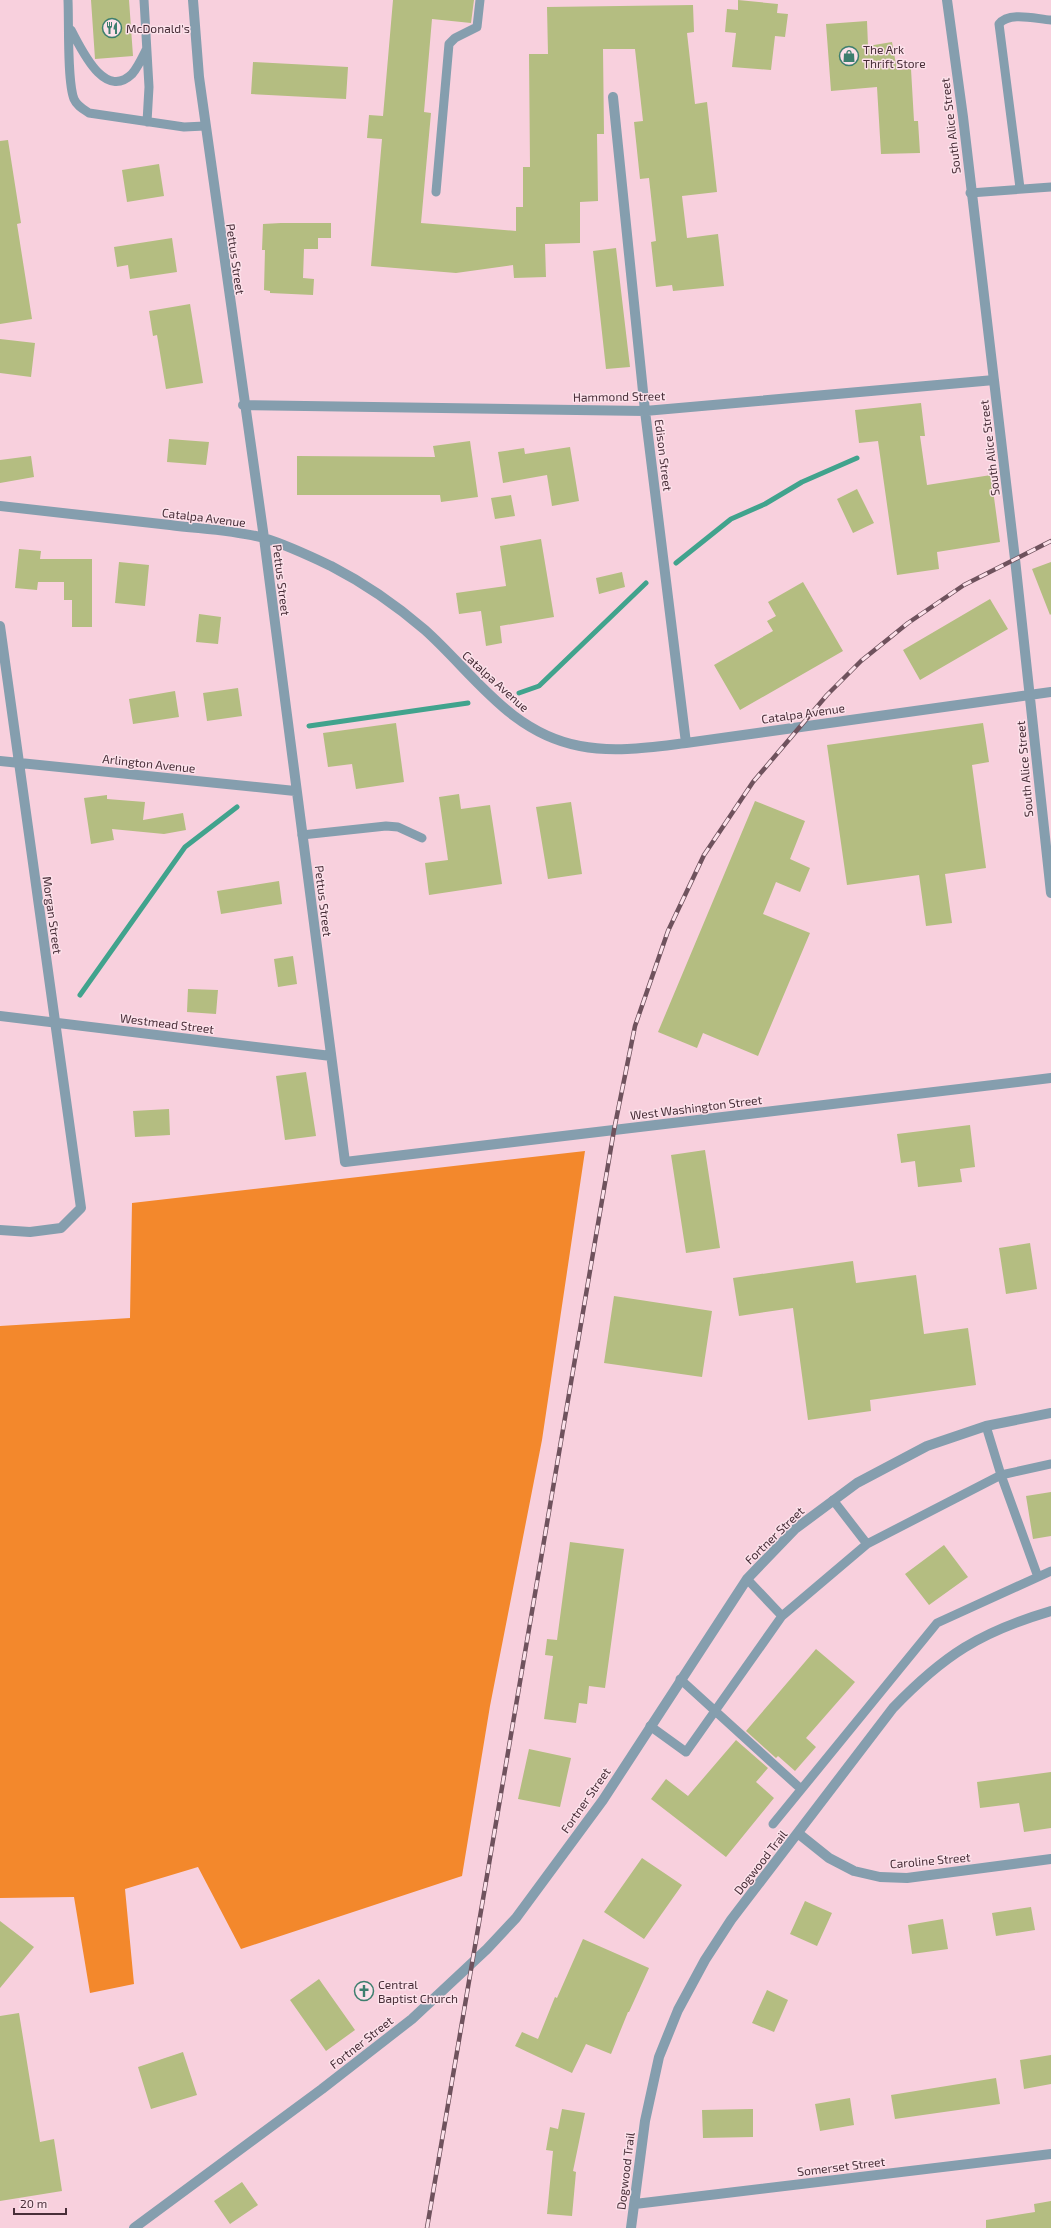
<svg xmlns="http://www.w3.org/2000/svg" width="1051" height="2228" viewBox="0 0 1051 2228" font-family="'Exo 2',sans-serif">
<rect width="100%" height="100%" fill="#f8d0dd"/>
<path fill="#f3882c" d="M585,1151L542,1440L490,1706L462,1876L241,1949L198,1867L125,1889L134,1984L90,1993L74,1897L0,1898V1326L130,1318L132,1203Z"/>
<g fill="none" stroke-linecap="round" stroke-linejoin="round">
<path stroke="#41a38d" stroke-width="5" d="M676,563L731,519L765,504L802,482L857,458
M519,693L539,686L646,583
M309,726L468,703
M80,995L185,847L237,807"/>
</g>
<path fill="#b4bd81" d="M91,0H129L133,56L95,59Z
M393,0H474L471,23L432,19L424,112L431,113L421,223L516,231V207H523V167H530L529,54H548L547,7L693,5L694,32L687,33L695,104L707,102L717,192L682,196L687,238L718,234L724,286L673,291L672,285L656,287L651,242L656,241L649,178L640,179L634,122L643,121L635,49H603L604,134H597L598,201L580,202V243L545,244L546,277L514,278L513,265L456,273L371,266L382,139L367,138L369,115L383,116Z
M738,0L778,4L777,13L788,14L785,37L775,36L771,70L732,67L736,33L725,32L727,9L738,10Z
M867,21L868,46L892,42L897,70L911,69L914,121H918L920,153L881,154L877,87L831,91L826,24Z
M253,62L348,67L346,99L251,94Z
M8,140L21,223L17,224L32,319L0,324V141Z
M159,164L164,196L127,202L122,170Z
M281,223H331V238H318V249H304L303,278L314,279L313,295L270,293V291L264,290L265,250H262L263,224Z
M172,238L177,272L130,279L128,265L117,267L114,247Z
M616,248L630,367L606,369L593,251Z
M190,304L203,383L166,389L157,335L153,336L149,311Z
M0,339L35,343L31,377L0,373Z
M921,403L925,436H920L927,485L991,475L1000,542L937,552L939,569L897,575L878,441L859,443L855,410Z
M169,439L209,442L206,465L167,462Z
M470,441L478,497L441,502L440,495H297V456L435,457L433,446Z
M570,447L579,501L552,506L547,475L503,483L498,452L524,448L525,454Z
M31,456L34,477L0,483V460Z
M857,489L874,523L853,533L837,499Z
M511,495L515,516L495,519L491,498Z
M541,539L554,617L500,626L502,643L486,646L481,611L459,614L456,593L506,586L500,546Z
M19,549L41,551L40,559H92V627H72V600H64V582H38L37,590L15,588Z
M119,562L149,565L145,606L115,603Z
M1051,562V614L1050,615L1032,569Z
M622,572L625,587L599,594L596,578Z
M803,582L843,651L740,710L714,665L773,631L767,621L776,616L768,602Z
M990,599L1008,629L920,680L903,650Z
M199,614L221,617L218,644L196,642Z
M238,688L242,716L207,721L203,693Z
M175,691L179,717L133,724L129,699Z
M396,723L404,782L356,789L352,764L328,767L323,733Z
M983,723L989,762L972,765L986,868L945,874L952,923L926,926L919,875L847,885L827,745Z
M459,794L461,809L490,805L502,884L429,895L425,863L448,860L439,797Z
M107,795V799L145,802L143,820L183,813L186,830L164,834L112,829L114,840L91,844L84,798Z
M755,801L805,821L790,859L810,868L800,892L776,882L763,914L810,933L758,1056L703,1033L697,1048L658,1032Z
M571,802L582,874L548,879L536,807Z
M279,881L282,904L221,914L217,891Z
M293,956L297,984L278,987L274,959Z
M188,989L218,990L216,1014L187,1012Z
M306,1072L316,1136L285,1140L276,1076Z
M169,1109L170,1135L135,1137L133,1111Z
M970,1125L975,1167L960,1169L962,1182L918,1187L915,1161L901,1163L897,1134Z
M705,1150L720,1248L686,1253L671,1155Z
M1030,1243L1037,1289L1006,1294L999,1248Z
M853,1261L856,1283L916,1275L924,1334L968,1328L976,1385L870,1400L871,1411L808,1420L793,1308L739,1316L733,1278Z
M614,1296L712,1311L702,1377L604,1363Z
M1051,1492V1536L1033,1539L1026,1496Z
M570,1542L624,1549L605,1688L589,1686L587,1704L579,1703L576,1723L544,1719L553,1656L545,1655L547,1639L557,1640Z
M944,1545L968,1577L929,1605L905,1574Z
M816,1649L855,1682L806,1738L816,1747L795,1771L778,1756L776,1758L746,1731Z
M736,1740L768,1768L756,1782L774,1798L726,1857L651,1799L666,1779L688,1796Z
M529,1749L571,1758L560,1807L518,1799Z
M1051,1772V1828L1024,1832L1019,1803L980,1808L977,1782Z
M642,1858L682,1885L644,1939L604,1912Z
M805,1901L832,1913L817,1946L790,1934Z
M1031,1907L1035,1930L996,1936L992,1913Z
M943,1919L948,1949L912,1954L908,1925Z
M0,1921L34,1947L0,1988Z
M583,1939L649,1968L629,2012H628L611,2054L586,2044L572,2073L515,2046L522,2032L538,2039L555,1997L557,1998Z
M319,1979L355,2030L326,2051L290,2000Z
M767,1990L788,2000L774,2032L752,2023Z
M19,2013L40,2142L54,2139L62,2191L0,2201V2016Z
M183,2052L197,2095L151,2109L138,2067Z
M1051,2055V2084L1024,2089L1020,2060Z
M996,2078L1000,2104L895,2119L891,2095Z
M850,2098L854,2125L820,2131L815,2104Z
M562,2109L585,2113L573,2171L576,2172L572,2216L547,2214L553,2151L546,2150L550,2127L558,2129Z
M753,2109V2137L703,2138L702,2110Z
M242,2182L258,2205L230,2224L214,2201Z
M1051,2201V2228H986V2220L1035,2212L1034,2204Z"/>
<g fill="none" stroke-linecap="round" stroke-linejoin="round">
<path stroke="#859eae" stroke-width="9" d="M68,0C69,21 67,82 74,99C77,106 83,109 89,113L184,127L205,126
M144,0L149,87L147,122
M71,30C81,48 104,101 132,74C138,67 142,58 146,50
M1020,188L999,24C1009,11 1036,19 1051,20
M436,192L449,44L455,38L477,27L480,0
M970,193L1051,187
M302,835L386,826L398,827L422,838
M986,1426L1001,1475L1038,1577
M833,1500L867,1544
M747,1579L782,1616
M680,1679L801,1789
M650,1726L686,1752L782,1616L867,1544L1001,1475L1051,1464
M773,1824L937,1623L1051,1571"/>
<path stroke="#859eae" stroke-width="10" d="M193,0L199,77L264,538L345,1162L1051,1078
M947,0L963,117L1015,559L1051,893
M613,97L645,411L686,743
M243,405L645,411L994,380
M0,506C57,512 113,519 170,525C201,529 234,530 264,538C287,545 310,556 331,566C364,583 396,605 425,630C474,674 510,733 580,746C615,753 652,747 686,743L1051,692
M0,626L81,1208L61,1228L30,1232L0,1230
M0,761L295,791
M0,1016L331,1056
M799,1834L829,1858L854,1871L880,1877L907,1878L1051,1859
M635,2204L1051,2154
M631,2228L645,2121L659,2057L678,2010L705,1960L731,1920L893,1708C944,1655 980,1632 1051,1611"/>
<path stroke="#859eae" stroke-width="10" d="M134,2228L322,2089L412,2019L487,1949L516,1918L603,1800L747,1579L795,1529L857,1483L927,1446L986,1426L1051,1413"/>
<defs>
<path id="rail" d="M427,2228L614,1130L635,1026L668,931L704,855L753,782L827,695L861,661L908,623L964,585L1051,541"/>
</defs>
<use href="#rail" stroke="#6f525d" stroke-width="4.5"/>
<use href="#rail" stroke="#fce1ea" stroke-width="3" stroke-dasharray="9" stroke-linecap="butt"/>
</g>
<defs>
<symbol id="restaurant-ring" viewBox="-11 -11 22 22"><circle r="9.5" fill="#fce1ea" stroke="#3d7e6e" stroke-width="1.5"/><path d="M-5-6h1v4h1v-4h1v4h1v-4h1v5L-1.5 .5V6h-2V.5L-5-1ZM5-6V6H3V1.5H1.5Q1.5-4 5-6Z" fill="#3d7e6e"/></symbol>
<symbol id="shop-ring" viewBox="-11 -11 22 22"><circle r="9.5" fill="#fce1ea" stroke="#3d7e6e" stroke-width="1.5"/><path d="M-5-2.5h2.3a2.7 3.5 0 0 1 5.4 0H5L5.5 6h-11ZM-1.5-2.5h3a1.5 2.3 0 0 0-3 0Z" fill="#3d7e6e"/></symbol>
<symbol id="church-ring" viewBox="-11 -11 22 22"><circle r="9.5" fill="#fce1ea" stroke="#3d7e6e" stroke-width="1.5"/><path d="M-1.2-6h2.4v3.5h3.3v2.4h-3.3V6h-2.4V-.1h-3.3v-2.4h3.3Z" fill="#3d7e6e"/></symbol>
</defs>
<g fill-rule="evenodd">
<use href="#restaurant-ring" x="101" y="17" width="22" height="22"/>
<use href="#shop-ring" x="838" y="45" width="22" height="22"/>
<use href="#church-ring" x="353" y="1980" width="22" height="22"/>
</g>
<g text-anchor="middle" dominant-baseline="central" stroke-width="3" stroke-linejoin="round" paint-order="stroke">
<g font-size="12" fill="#482e38" stroke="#fce1ea" text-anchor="start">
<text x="126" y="28">McDonald's</text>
<text x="863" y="49">The Ark<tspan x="863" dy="14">Thrift Store</tspan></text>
<text x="378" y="1984">Central<tspan x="378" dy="14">Baptist Church</tspan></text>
</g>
<g font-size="12" fill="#482e38" stroke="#fce1ea">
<text transform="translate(950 126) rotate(-97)">South Alice Street</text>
<text transform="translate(236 259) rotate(82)">Pettus Street</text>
<text transform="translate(619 396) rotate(-1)">Hammond Street</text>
<text transform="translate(989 448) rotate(-97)">South Alice Street</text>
<text transform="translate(664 455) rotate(83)">Edison Street</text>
<text transform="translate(204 517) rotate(7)">Catalpa Avenue</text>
<text transform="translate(282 580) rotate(83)">Pettus Street</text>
<text transform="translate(496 681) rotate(42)">Catalpa Avenue</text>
<text transform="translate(803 713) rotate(-8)">Catalpa Avenue</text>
<text transform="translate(149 763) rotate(6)">Arlington Avenue</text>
<text transform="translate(1024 769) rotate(-95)">South Alice Street</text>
<text transform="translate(324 901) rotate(83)">Pettus Street</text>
<text transform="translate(53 915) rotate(82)">Morgan Street</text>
<text transform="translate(167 1023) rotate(7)">Westmead Street</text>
<text transform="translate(696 1107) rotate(-7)">West Washington Street</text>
<text transform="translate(774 1535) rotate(-44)">Fortner Street</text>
<text transform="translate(585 1800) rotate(-55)">Fortner Street</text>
<text transform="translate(930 1860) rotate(-5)">Caroline Street</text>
<text transform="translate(760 1862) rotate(-52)">Dogwood Trail</text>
<text transform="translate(361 2042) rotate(-38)">Fortner Street</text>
<text transform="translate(841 2166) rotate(-7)">Somerset Street</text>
<text transform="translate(625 2171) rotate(-83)">Dogwood Trail</text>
</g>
</g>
<path d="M14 2208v6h52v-6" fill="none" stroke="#482e38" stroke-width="2"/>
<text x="20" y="2208" font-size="12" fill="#482e38" stroke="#fce1ea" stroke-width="3" paint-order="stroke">20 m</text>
</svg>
